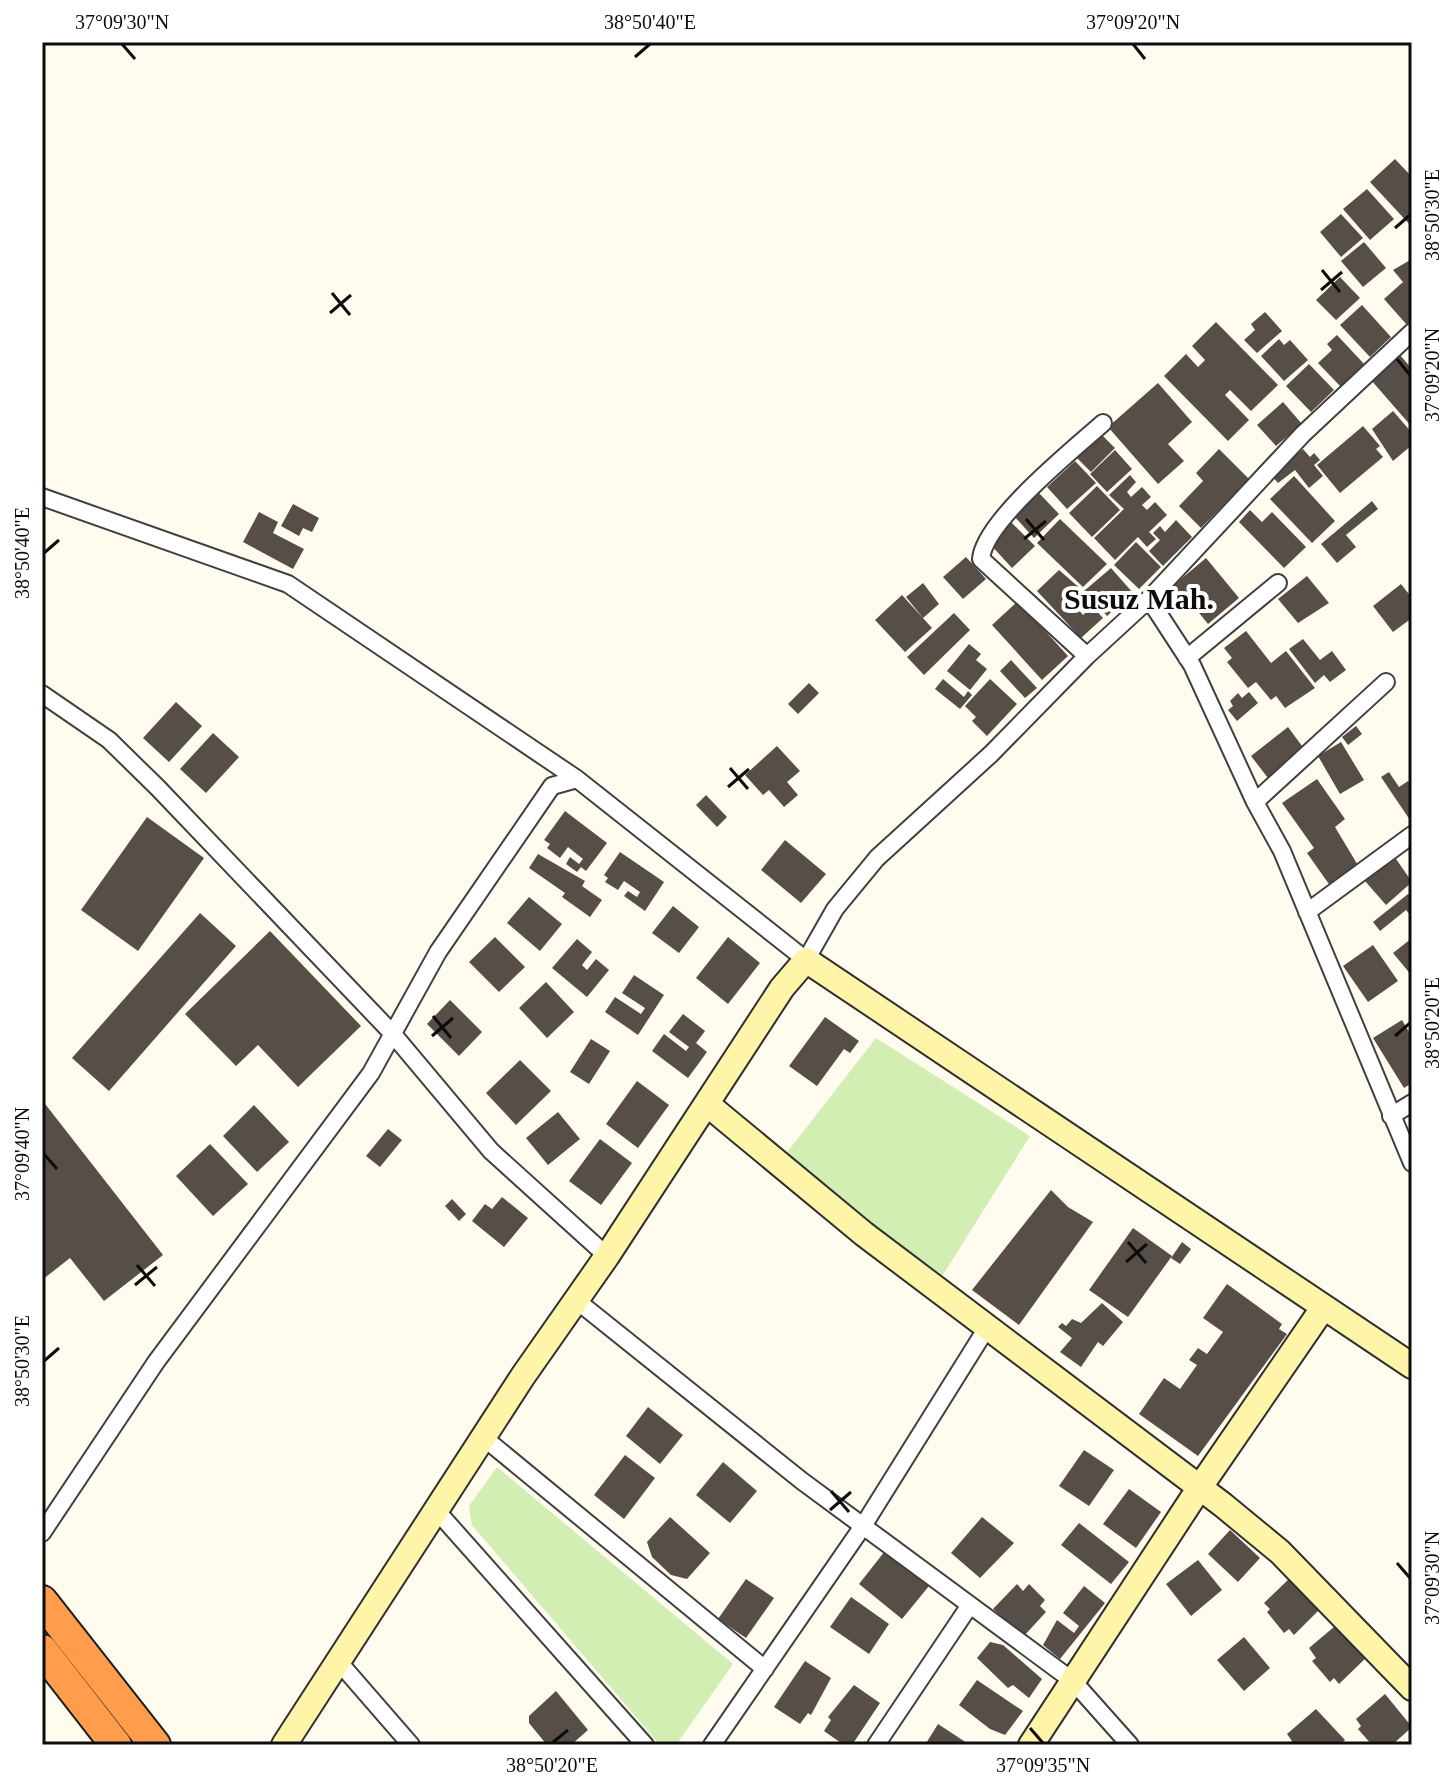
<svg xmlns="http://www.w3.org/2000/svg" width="1454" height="1787" viewBox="0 0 1454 1787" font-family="'Times New Roman',serif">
<rect width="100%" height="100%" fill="#fffbee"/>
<path fill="#d2eeb3" d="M876,1038L1030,1136L941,1278L785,1155Z
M497,1467L733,1664L676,1745H660L472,1525L469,1506Z"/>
<path fill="#574e48" d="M1395,159L1412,177V227L1370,182Z
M1367,189L1394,219L1370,240L1343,209Z
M1341,214L1363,238L1341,257L1320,232Z
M1364,242L1386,268L1363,287L1341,261Z
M1412,259V321L1407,325L1384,299L1403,282L1393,270Z
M1340,277L1360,298L1336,320L1316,300Z
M1362,305L1391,337L1370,357L1340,325Z
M1265,312L1282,331L1257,353L1244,340L1255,330L1251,324Z
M1216,322L1278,385L1251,411L1230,390L1225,395L1249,420L1228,441L1164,376L1186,354L1198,367L1205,360L1192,346Z
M1337,335L1365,365L1341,387L1318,363L1332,350L1327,344Z
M1279,339L1284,345L1290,340L1308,360L1284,381L1261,356Z
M1400,355L1412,369V427L1371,380Z
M1309,364L1334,390L1311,412L1286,386Z
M1158,383L1192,422L1168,444L1184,461L1158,484L1108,427Z
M1283,402L1302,424L1276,446L1257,425Z
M1393,411L1412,433V445L1393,461L1372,429Z
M1363,426L1380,446L1376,449L1383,457L1340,493L1317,465Z
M1101,434L1115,448L1091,472L1077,458Z
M1219,449L1249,479L1201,528L1179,506L1203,481L1196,473Z
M1303,449L1310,457L1314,453L1320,460L1314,465L1323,476L1309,488L1295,470L1278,483L1271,475Z
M1115,450L1132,469L1107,492L1090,474Z
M1075,461L1096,483L1067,509L1047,487Z
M1130,475L1136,482L1127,492L1131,497L1142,487L1151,497L1142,505L1147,510L1155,502L1167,515L1149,532L1156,539L1147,547L1138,537L1115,560L1094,538L1124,509L1109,495Z
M1294,476L1335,521L1312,543L1270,499Z
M1097,486L1120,510L1092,537L1069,513Z
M1038,492L1059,514L1034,538L1013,515Z
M1372,501L1378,509L1346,535L1356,547L1337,563L1321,544Z
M293,504L319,518L312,532L303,528L299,536L281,526Z
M1250,510L1262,522L1272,512L1306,547L1284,568L1239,522Z
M259,512L278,522L273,533L304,549L293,569L243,542Z
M1060,519L1107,564L1083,587L1037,543Z
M1176,520L1192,537L1163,566L1149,551L1160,540L1153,533L1160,526L1165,532Z
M1011,522L1035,546L1012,568L989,543Z
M1136,542L1161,567L1139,589L1114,565Z
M966,557L986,579L963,599L943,577Z
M1206,558L1239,598L1208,624L1183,593L1175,599L1168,590Z
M1111,568L1133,593L1107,616L1094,601L1087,607L1077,597Z
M1059,570L1082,590L1075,596L1079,600L1074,604L1083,615L1092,606L1103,618L1081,638L1037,591Z
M1307,576L1329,603L1298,623L1278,599Z
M923,583L939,604L923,618L906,597Z
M1401,584L1412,598V618L1393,632L1373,606Z
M902,595L932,628L905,652L875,620Z
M1018,601L1068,656L1042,680L992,625Z
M954,613L970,630L924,675L907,657Z
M1246,631L1271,663L1286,651L1315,688L1285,708L1276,696L1271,700L1256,682L1248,688L1227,662L1232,658L1224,648Z
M1303,639L1320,660L1332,651L1346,670L1330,682L1324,675L1315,683L1289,649Z
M969,644L981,654L976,660L987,669L970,690L947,671Z
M1011,660L1037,688L1025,698L1000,671Z
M943,679L964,697L968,691L972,695L960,709L935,689Z
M990,679L1017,704L987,736L972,721L976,717L965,706Z
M809,683L819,693L798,714L788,704Z
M1249,692L1258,703L1237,721L1228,710L1233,706L1230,701L1238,693L1242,698Z
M176,702L202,726L169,762L143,738Z
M1356,726L1362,734L1348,745L1342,737Z
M1288,727L1305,750L1268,778L1251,756Z
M213,733L239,757L206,793L180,769Z
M1341,742L1364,780L1340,794L1318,756Z
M777,746L800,771L787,782L798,795L784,807L769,790L763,795L745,775Z
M1389,772L1399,787L1408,781L1412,787V823L1381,777Z
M1317,779L1345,819L1335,827L1359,867L1331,887L1307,853L1314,848L1282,803Z
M706,795L727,817L717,827L696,805Z
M565,811L607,843L586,871L581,867L577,872L566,864L570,857L579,864L583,859L568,847L560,858L547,848L550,844L544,840Z
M147,817L204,858L138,951L81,910Z
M785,840L826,874L801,903L761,870Z
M620,852L664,882L645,911L624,896L628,891L637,897L640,892L624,881L618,890L605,882L608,878L604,875Z
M538,854L585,881L582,886L602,900L590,917L562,897L565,893L529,868Z
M1394,856L1412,882L1386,905L1365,881Z
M1408,894L1412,898V917L1406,910L1380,931L1373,922Z
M529,897L562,924L540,951L507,923Z
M673,906L699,927L679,953L652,933Z
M200,913L236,946L109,1091L72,1058Z
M270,931L361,1026L298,1087L258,1045L236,1066L185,1014Z
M495,937L525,967L499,992L469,962Z
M728,937L760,963L728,1004L696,978Z
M1412,938V976L1393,953Z
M577,939L592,952L582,965L587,970L596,959L609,970L587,997L552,968Z
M1373,945L1398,981L1368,1002L1343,966Z
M634,975L664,995L638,1035L605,1012L615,997L641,1014L645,1008L622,993Z
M546,982L574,1012L547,1038L519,1008Z
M450,1000L482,1032L459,1056L427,1024Z
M683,1014L705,1031L696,1043L707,1052L688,1078L652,1051L664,1034L686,1051L689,1047L669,1032Z
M825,1017L859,1041L850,1053L844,1049L817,1086L789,1066Z
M1402,1020L1412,1037V1083L1404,1088L1373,1038Z
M591,1039L610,1051L589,1084L570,1072Z
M520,1060L551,1091L516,1125L486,1093Z
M637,1081L669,1105L638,1148L606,1124Z
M42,1100L163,1255L104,1301L70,1258L42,1280Z
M254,1105L289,1142L257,1172L223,1136Z
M558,1112L580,1139L548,1165L526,1138Z
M388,1129L402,1140L380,1167L366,1156Z
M600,1139L632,1163L601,1205L569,1181Z
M210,1144L248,1184L213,1216L176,1176Z
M1051,1190L1068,1207L1093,1222L1019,1325L972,1290Z
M502,1197L528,1218L504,1247L472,1221L485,1204L492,1209Z
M452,1199L466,1214L459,1221L445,1206Z
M1133,1228L1172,1256L1128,1317L1089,1290Z
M1182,1242L1191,1249L1180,1264L1171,1258Z
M1227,1284L1282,1324L1279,1329L1287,1334L1198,1456L1139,1414L1164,1378L1180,1389L1197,1365L1189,1360L1198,1348L1207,1354L1223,1332L1203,1318Z
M1102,1303L1123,1322L1103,1346L1098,1342L1081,1367L1060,1352L1072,1338L1058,1327L1062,1323L1066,1326L1072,1319L1081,1323Z
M648,1407L683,1435L660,1464L626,1436Z
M1084,1450L1114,1470L1089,1506L1059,1486Z
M625,1455L655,1478L624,1519L594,1495Z
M723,1462L757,1491L730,1523L696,1495Z
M1129,1489L1161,1512L1136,1548L1103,1524Z
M670,1517L710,1553L687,1579L671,1575L652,1557L647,1542Z
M982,1517L1014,1543L980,1578L951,1553Z
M1079,1523L1129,1562L1111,1584L1061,1545Z
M1230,1530L1260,1558L1238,1582L1208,1554Z
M885,1551L929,1586L902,1619L859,1584Z
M1198,1560L1222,1590L1191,1616L1166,1584Z
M1292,1576L1321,1608L1294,1635L1289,1629L1284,1633L1267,1612L1270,1609L1264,1603Z
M746,1579L774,1598L746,1638L718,1619Z
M1017,1584L1023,1591L1029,1584L1045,1600L1040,1606L1046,1612L1023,1637L993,1609Z
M1084,1586L1105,1603L1060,1659L1043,1645L1057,1620L1074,1633L1079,1626L1063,1613Z
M851,1597L889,1624L869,1654L830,1627Z
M1341,1621L1371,1653L1339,1684L1334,1678L1330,1682L1312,1661L1316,1658L1309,1648Z
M1244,1637L1270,1668L1244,1691L1217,1660Z
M990,1642L1003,1645L1042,1679L1029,1698L1013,1685L1008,1688L977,1658Z
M805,1661L831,1678L811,1715L808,1713L800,1724L774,1707Z
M977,1680L1023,1711L1005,1735L990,1729L959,1705Z
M854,1685L880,1703L852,1745H844L824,1731L831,1720L828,1717Z
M556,1691L588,1730L571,1745H547L529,1723V1716Z
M1385,1694L1412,1727L1392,1745H1372L1358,1729L1361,1726L1356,1719Z
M1316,1709L1345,1740L1340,1745H1288L1292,1741L1287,1734Z
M938,1724L970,1745H925Z"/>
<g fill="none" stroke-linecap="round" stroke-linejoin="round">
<defs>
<path id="street" d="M42,497L288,584L577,779
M1149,599L1192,665L1255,802L1282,851L1412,1163
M1087,656L981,559C984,521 1074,449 1103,423
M1187,658L1278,583
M42,694L109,740L158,788L392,1033L491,1151L607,1256
M1255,802L1386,682
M1307,912L1412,835
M1391,1116L1412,1103
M576,1300L802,1481L1073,1681L1130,1745
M483,1437L765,1669
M436,1510L645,1745
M42,1533L156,1362L371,1073L438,952L552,786L577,779L806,960L835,909L877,858L991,754L1087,656L1149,599L1303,434L1412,332
M338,1661L411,1745
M712,1745L863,1526L988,1326
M876,1745L970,1605"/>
<path id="secondary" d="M707,1104L864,1234L1223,1505L1280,1552L1412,1688
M284,1745L523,1376L607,1256L782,988L806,960L1412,1366
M1031,1745L1200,1487L1323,1308"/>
<path id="highway" d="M42,1601L155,1745
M42,1650L116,1745"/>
</defs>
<use href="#street" stroke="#404040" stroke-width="20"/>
<use href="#secondary" stroke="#2f2f2f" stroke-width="28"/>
<use href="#highway" stroke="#1e1e1e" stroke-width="34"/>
<use href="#street" stroke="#fff" stroke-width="16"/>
<use href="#secondary" stroke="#fff5a9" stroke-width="24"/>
<use href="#highway" stroke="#ff9d4c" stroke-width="30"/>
</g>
<path fill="none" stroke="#0d0d0d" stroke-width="3" d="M122,44L135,59M1133,44L1145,59M635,57L650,44M1395,228L1410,215M1322,270L1340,292M1321,290L1342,272M332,293L350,315M330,313L351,295M1397,359L1410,375M1026,519L1044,540M1024,539L1046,521M44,553L59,540M730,768L748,789M728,787L749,769M433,1016L451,1038M432,1036L453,1018M1395,1036L1410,1023M44,1154L57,1169M1128,1242L1146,1263M1126,1262L1147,1244M137,1265L155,1286M135,1285L157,1267M44,1361L59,1348M831,1491L849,1512M830,1510L851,1492M1397,1563L1410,1578M1030,1728L1043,1743M552,1743L568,1730"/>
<g text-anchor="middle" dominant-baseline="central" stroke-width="8" stroke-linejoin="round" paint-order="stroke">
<g font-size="30" font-weight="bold" fill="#0d0d0d" stroke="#fff">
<text x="1139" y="598">Susuz Mah.</text>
</g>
</g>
<rect width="1454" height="1787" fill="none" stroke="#ffffff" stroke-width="88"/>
<rect x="44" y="44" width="1366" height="1699" fill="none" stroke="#0d0d0d" stroke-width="3"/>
<g font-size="20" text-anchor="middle" fill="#0d0d0d">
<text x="122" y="29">37°09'30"N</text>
<text x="650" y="29">38°50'40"E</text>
<text x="1133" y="29">37°09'20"N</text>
<text transform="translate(1432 215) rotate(-90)" y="7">38°50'30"E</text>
<text transform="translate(1432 375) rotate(-90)" y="7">37°09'20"N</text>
<text transform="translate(22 553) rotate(-90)" y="7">38°50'40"E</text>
<text transform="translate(1432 1023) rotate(-90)" y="7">38°50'20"E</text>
<text transform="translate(22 1154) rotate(-90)" y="7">37°09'40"N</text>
<text transform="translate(22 1361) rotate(-90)" y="7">38°50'30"E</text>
<text transform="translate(1432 1578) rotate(-90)" y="7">37°09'30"N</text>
<text x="552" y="1772">38°50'20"E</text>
<text x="1043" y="1772">37°09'35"N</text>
</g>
</svg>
